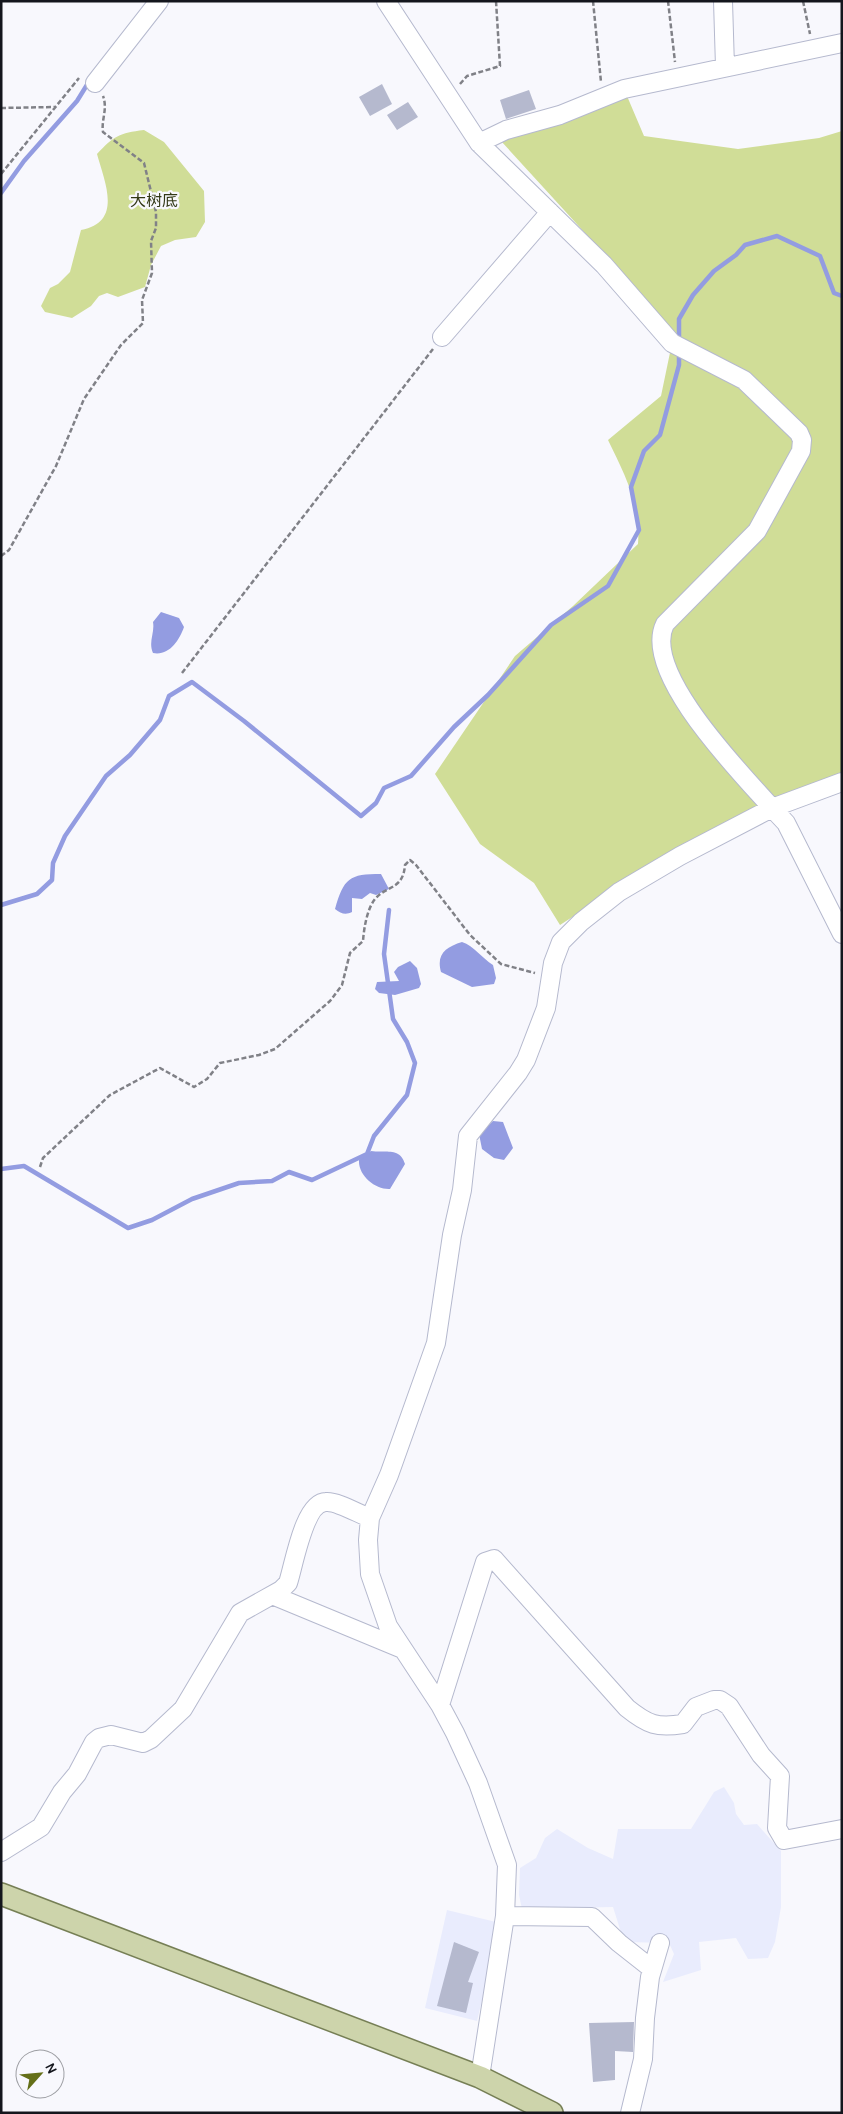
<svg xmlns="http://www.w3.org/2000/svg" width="843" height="2114" viewBox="0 0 843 2114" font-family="Karla,'Noto Sans SC',sans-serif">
<rect width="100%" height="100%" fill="#f8f8fd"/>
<path fill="#e9ecfd" d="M724,1787L734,1803L736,1814L744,1825L757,1824L781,1851V1907L775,1942L768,1958L748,1959L736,1938L699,1942L701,1970L663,1982L674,1954L669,1943L624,1942L613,1907L522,1909L519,1895L520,1868L536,1858L545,1838L557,1829L588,1848L613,1859L618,1829H691L714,1792Z
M447,1910L500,1923L477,2021L425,2008Z"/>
<path fill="#d0dd97" d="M624,89L644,136L738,149L819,138L842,131V774L634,877L560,925L534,883L480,844L435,774L515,656L573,606L638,544C641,505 625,475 608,440L661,396L672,343L639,292L501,141Z
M144,130L164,142L204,191L205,222L196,237L175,240L161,246L151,265L145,287L118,297L107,293L99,296L91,306L72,318L45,312L41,306L50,288L58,284L70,272L81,230C123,222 105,183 97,154C114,136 119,133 144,130Z"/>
<path fill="#939ce1" d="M161,612L179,618L184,627C179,641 169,656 153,653C148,642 155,633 153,622Z
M381,874L389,889L376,895L370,893L362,899L352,898V912C346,915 341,914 335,909C344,878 349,874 381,874Z
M462,942C474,946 482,958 493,965L496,978L494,984L472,987L441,972C436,954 446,947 462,942Z
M410,961L417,968L421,984L419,988L395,995L379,993L375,989L377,982L399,981L394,972L398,967Z
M493,1121L503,1122L513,1148L504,1160L494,1158L482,1149L479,1134Z
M371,1151C385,1153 400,1147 405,1164L390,1189C376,1190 358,1176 359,1160Z"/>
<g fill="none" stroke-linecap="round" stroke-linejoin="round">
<path stroke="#939ce1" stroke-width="4.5" d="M1,193L24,161L77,101L90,80
M679,341V319L693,295L714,271L736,255L745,245L777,236L820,256L834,293L842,296
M1,905L37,894L52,880L53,863L65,836L106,776L130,755L160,720L169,696L192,682L244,721L361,816L376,803L384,788L411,776L454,727L488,695L551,625L608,586L639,530L631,487L644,451L660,435L679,365V351
M1,1169L24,1166L128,1228L152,1220L192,1199L239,1183L272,1181L289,1172L312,1180L367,1154L374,1136L407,1095L415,1063L407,1042L393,1019L384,954L389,910"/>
</g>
<path fill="#b5b9ce" d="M382,84L392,104L370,116L359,97Z
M529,90L536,109L506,119L500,100Z
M408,102L418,117L397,130L387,115Z
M454,1942L479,1952L468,1982L473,1983L466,2013L437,2006Z
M634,2022L633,2052L615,2051V2080L593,2082L589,2023Z"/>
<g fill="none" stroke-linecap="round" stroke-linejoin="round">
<defs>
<path id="minor" d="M386,1L479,143L604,265L672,343L744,380L799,433L802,440L801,451L757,531L665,624C641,672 741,773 772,808L680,856L619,892L581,922L561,942L553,963L546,1008L526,1060L518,1073L468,1136L462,1190L452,1235L436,1343L389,1475L370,1518L368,1540L370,1574L388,1626L440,1705L455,1733L478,1783L507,1865L505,1916L480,2077
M723,1L725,67
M95,83L159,1
M479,143L506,130L560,115L624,89L842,43
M442,337L550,212
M842,782L772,808L786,823L842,934
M272,1595L400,1648
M440,1705L485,1562L494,1559L627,1708C648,1725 657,1728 683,1724L696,1707L714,1700H720L729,1706L761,1755L780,1776L777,1828L784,1840L842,1829
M1,1852L41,1827L62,1792L77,1774L94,1742L99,1738L111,1735L143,1743L151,1739L183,1709L240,1613L281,1590L288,1583C294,1565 304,1502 326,1502C337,1501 359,1514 370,1518
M505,1916L592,1917L619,1943L652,1969
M630,2113L643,2059L645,2018L650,1977L660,1943"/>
<path id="major" d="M1,1894L480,2077L552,2113"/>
</defs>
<use href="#minor" stroke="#b5b9ce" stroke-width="20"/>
<use href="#major" stroke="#767f55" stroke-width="24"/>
<path stroke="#808187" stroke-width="2.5" stroke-dasharray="5 2.5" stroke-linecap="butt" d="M593,1L601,82
M668,1L675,62
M803,1L810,34
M460,84L467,76L500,66L496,1
M1,108L55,107
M1,174L79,78
M1,556L9,550L56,466L84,399L121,345L143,323L142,300L152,273L151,241L156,228V212L144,163L103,132C101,120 108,109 103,96
M182,673L433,349
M40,1167L43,1158L110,1095L160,1068L194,1087L207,1079L220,1063L259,1055L275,1049L330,1001L342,985L350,953L363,941C364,928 367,909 375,899C387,885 403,890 405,865L410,860L416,865L470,935L501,964L535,973"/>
<use href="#minor" stroke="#fff" stroke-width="18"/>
<use href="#major" stroke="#cdd4ab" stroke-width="21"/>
</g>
<g text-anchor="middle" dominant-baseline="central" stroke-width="4.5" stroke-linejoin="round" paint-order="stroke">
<g font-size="16" fill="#333917" stroke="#f8f8fd">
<text x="154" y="200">大树底</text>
</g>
</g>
<rect width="843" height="2114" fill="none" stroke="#14161d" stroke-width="5"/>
<g transform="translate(40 2074) rotate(63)"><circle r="24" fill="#f8f8fd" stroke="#9d9ea3"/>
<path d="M0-4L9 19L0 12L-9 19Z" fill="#646f18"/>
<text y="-8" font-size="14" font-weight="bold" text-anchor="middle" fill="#14161d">N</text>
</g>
</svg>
